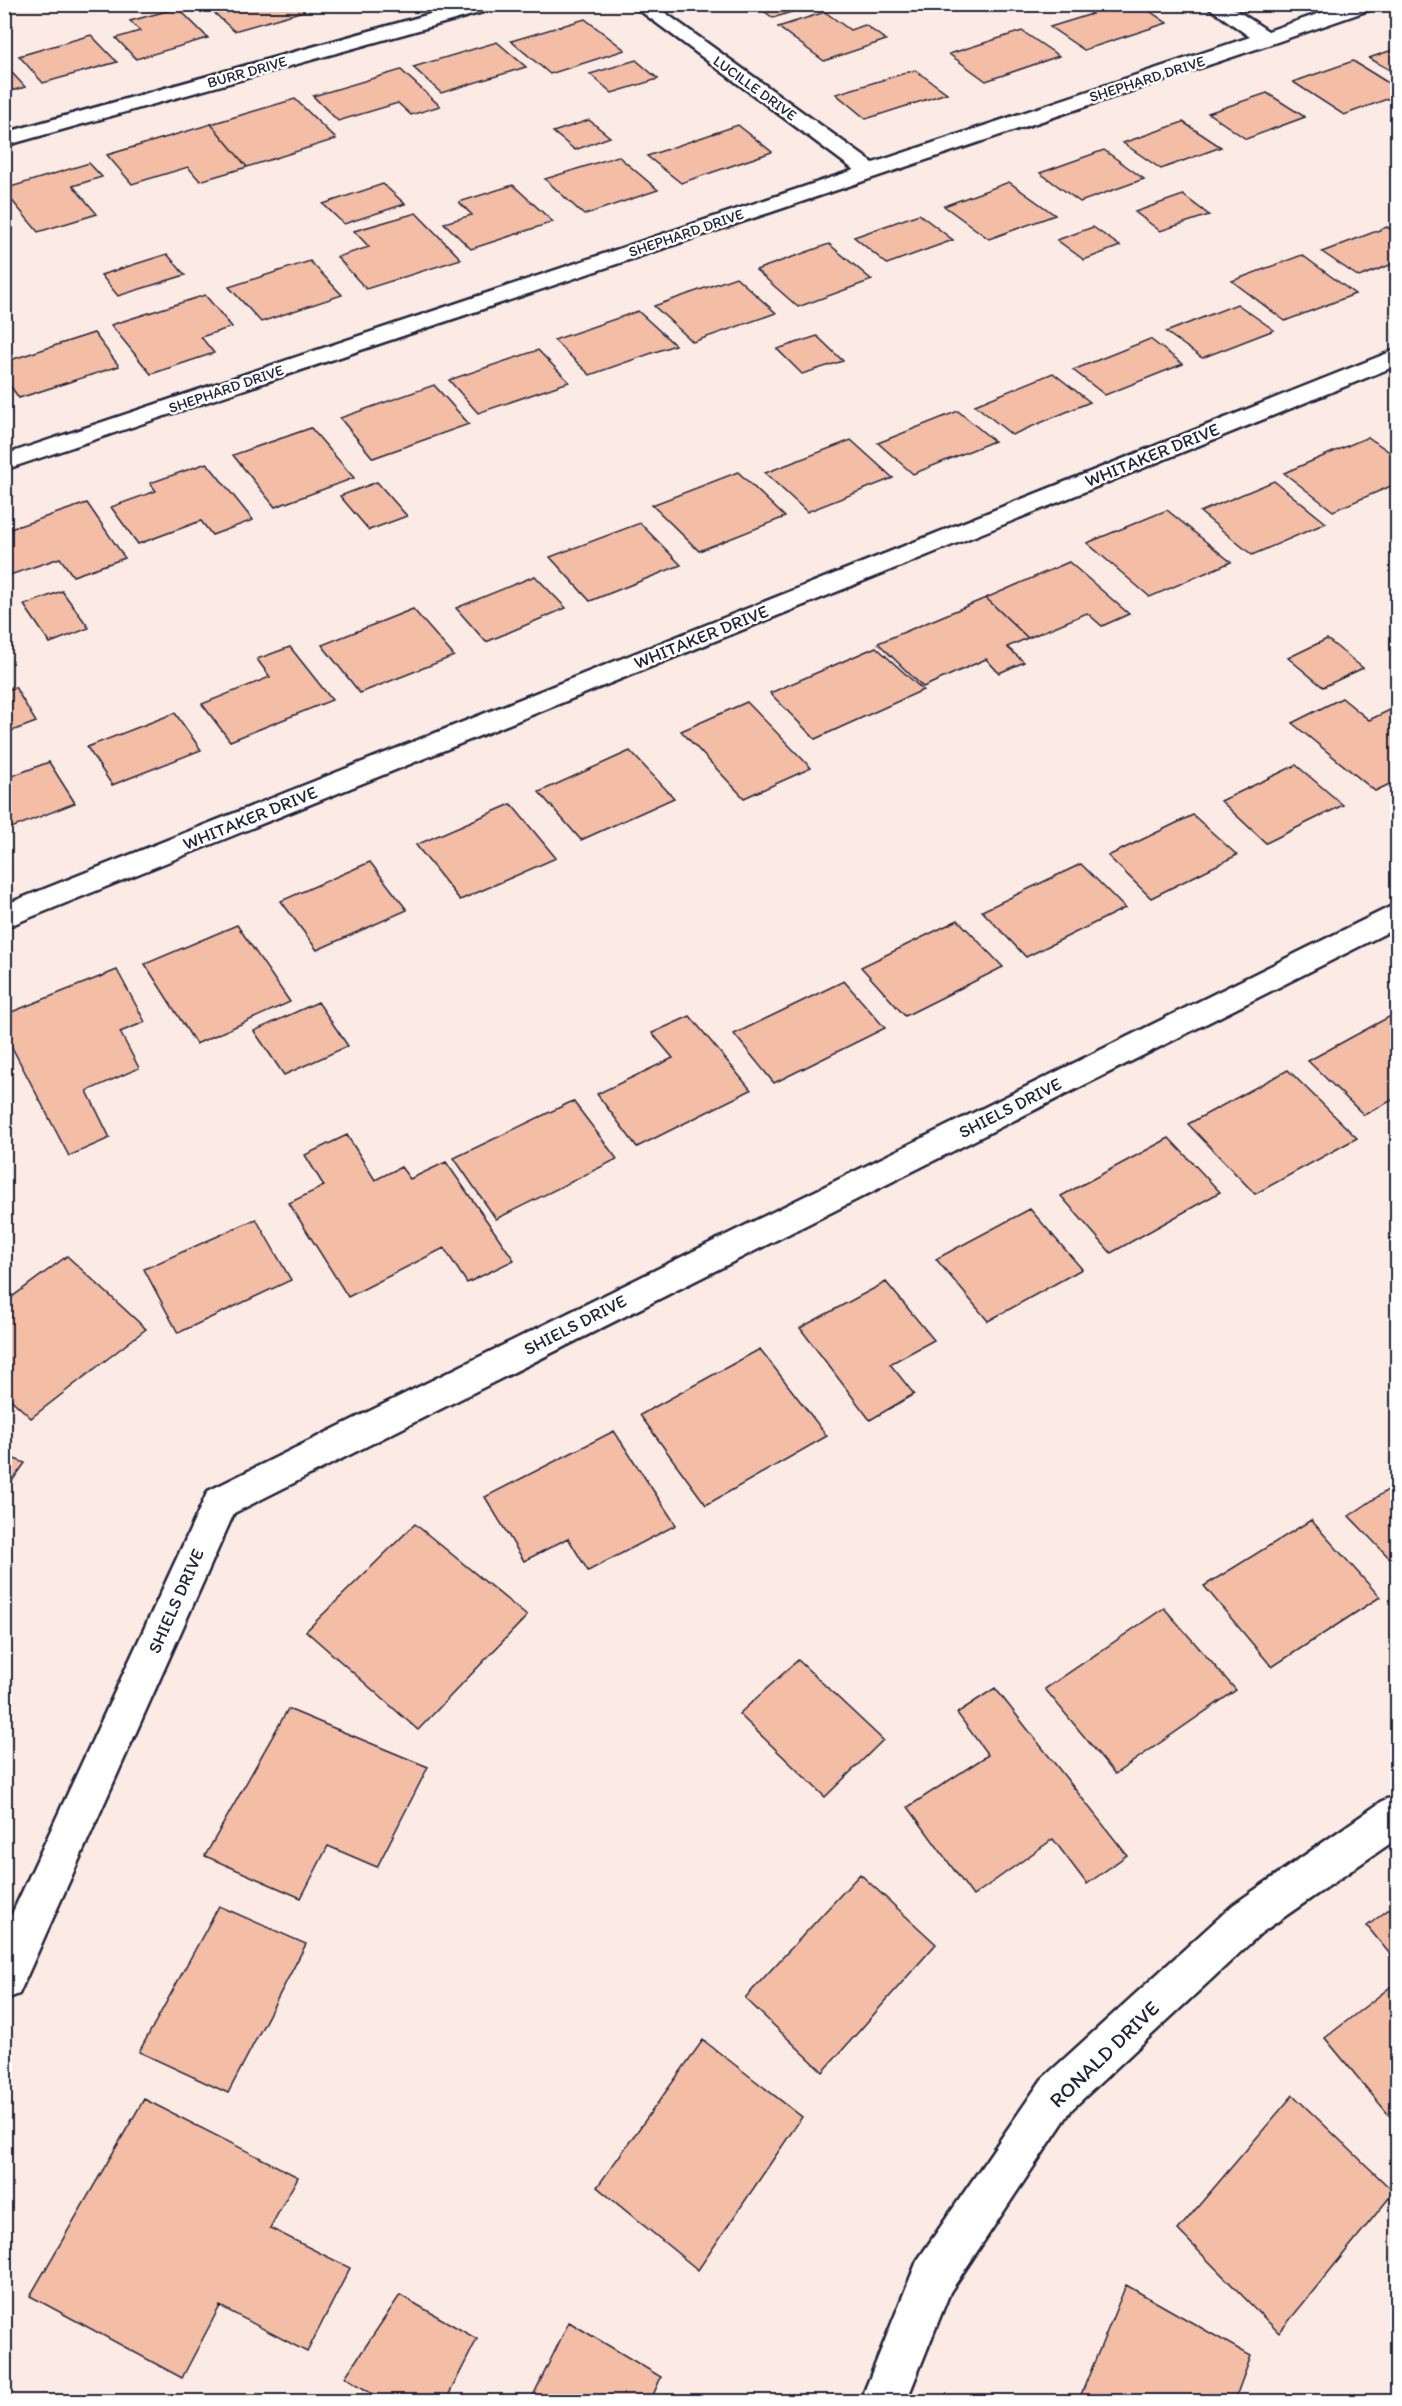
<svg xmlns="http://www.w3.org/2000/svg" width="1402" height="2406" viewBox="0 0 1402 2406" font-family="Itim,sans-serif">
<rect width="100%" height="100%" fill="#fbebe4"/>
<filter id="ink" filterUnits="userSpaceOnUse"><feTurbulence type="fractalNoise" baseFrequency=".0167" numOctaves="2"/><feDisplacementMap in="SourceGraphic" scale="12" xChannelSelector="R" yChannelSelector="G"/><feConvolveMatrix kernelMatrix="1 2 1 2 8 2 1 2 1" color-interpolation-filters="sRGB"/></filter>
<g filter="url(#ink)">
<path fill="#f3bda6" stroke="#22223b" stroke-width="1.5" d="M221,4H297L304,11L234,31L209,8Z
M755,4H816L773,18Z
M1078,4H1139L1167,23L1084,50L1050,27L1092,14Z
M178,8L208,38L136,59L116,38L140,31L130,21Z
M825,12L850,30L865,25L886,40L824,61L778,27Z
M585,19L625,50L550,74L511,41Z
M1022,31L1059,56L986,81L949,54Z
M91,35L117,62L43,83L19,56Z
M497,42L526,67L441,93L413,67Z
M1398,48V75L1369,58Z
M636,60L658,79L612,93L590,74Z
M1353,61L1398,89V95L1344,115L1293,82Z
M4,64L25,87L4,93Z
M401,70L440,106L411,115L398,103L338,121L313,96Z
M915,70L947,93L866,119L836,94Z
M1267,93L1305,117L1246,139L1208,113Z
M295,99L336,139L247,167L211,124Z
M589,120L610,137L575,150L553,132Z
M1183,122L1221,147L1161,169L1123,143Z
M211,124L247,167L200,181L188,167L132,184L107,155Z
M738,125L772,152L681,183L647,156Z
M1104,150L1144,179L1080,202L1040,173Z
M618,156L658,190L584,215L545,179Z
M89,163L102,177L73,186L97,214L38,232L4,191V189Z
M1009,182L1055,215L989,239L944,206Z
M383,184L405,204L344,224L323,204Z
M513,185L553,222L471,249L444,223L472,215L459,202Z
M1183,195L1209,215L1160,231L1135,212Z
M416,213L461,259L366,289L337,257L369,247L354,231Z
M919,214L953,240L887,264L854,237Z
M1093,227L1120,246L1084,260L1057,240Z
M1387,227L1398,234V262L1359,277L1322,252Z
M829,244L872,280L798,307L756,270Z
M167,254L185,275L118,296L101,275Z
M1302,255L1355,294L1285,321L1232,281Z
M310,261L342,295L261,322L229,287Z
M736,277L776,313L693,342L654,306Z
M205,295L232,327L201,337L214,353L151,374L111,325Z
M1237,304L1274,330L1202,358L1166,332Z
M638,311L675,345L590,375L554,340Z
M94,333L119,366L19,398L4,377V362Z
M817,336L843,361L802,374L777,349Z
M1150,339L1183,364L1105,395L1073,370Z
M538,350L569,382L478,413L449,380Z
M1053,373L1090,402L1012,435L975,405Z
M434,385L469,424L373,458L340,418Z
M958,411L994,441L913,474L878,443Z
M311,428L354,478L275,507L233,455Z
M1368,437L1398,458V483L1333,511L1284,473Z
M851,440L893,478L807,512L765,473Z
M207,463L253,520L212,535L201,521L138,544L111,507L156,491L150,483Z
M738,472L785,517L699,551L652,505Z
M1274,481L1326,523L1252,555L1200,512Z
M377,482L407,516L369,530L340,496Z
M87,503L125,558L73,576L60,558L4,577V531Z
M1167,510L1231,562L1150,597L1087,543Z
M640,523L681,565L590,601L550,557Z
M1069,562L1129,614L1102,626L1087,613L1028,638L986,598Z
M535,576L566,608L486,642L456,608Z
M62,591L89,628L50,643L24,605Z
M986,598L1028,638L1007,647L1024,662L999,673L986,659L923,687L878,643Z
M413,609L454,656L360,693L322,645Z
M1327,639L1363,668L1323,687L1288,658Z
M290,647L332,700L230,741L202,704L270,677L257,659Z
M876,647L923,690L815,739L770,693Z
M15,687L36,722L4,734V691Z
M1342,698L1369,720L1394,708L1398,711V780L1375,791L1292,723Z
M747,702L811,768L744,798L681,731Z
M175,713L201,750L112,785L87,747Z
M630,751L674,798L581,840L539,792Z
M49,762L75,803L4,831V779Z
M1296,765L1343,805L1266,843L1221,801Z
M511,804L556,858L460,900L416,845Z
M1193,815L1237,855L1151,898L1108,856Z
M370,862L407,910L317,950L281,901Z
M1081,864L1125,908L1026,957L982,911Z
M958,920L1003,967L905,1016L861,967Z
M237,925L290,1002L196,1044L145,964Z
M117,970L145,1022L120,1032L139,1068L87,1091L110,1138L69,1156L4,1032V1015Z
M844,981L885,1028L774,1083L734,1034Z
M318,1002L348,1046L284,1075L254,1031Z
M1398,1012V1097L1364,1115L1308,1061Z
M690,1016L751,1090L637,1147L597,1094L673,1058L652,1033Z
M1288,1070L1357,1138L1255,1194L1188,1124Z
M573,1101L617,1159L496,1219L454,1158Z
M347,1135L375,1180L401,1167L410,1179L446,1162L514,1260L467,1283L444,1248L348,1297L289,1203L324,1186L305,1155Z
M1169,1138L1220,1192L1111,1253L1061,1196Z
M1030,1209L1082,1269L988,1321L936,1259Z
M256,1219L291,1280L178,1333L144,1269Z
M67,1256L146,1329L31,1418L4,1393V1303Z
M886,1282L934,1340L890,1364L914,1394L870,1420L800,1328Z
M760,1349L827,1436L706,1505L640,1415Z
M614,1431L676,1525L588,1571L568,1538L524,1561L485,1497Z
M4,1455L25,1463L4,1492Z
M1398,1483V1567L1349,1516Z
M1311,1520L1380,1597L1272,1667L1204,1586Z
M415,1524L527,1616L418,1730L306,1631Z
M1164,1608L1236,1690L1115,1774L1045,1689Z
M798,1660L883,1740L825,1797L739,1714Z
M995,1688L1127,1855L1087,1884L1053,1839L973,1896L908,1807L988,1755L957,1713Z
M288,1709L428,1767L377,1867L328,1846L301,1898L205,1856Z
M860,1874L936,1944L823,2072L745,1998Z
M1398,1902V1964L1367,1926Z
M219,1906L306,1944L228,2093L139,2052Z
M1398,1981V2126L1325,2038Z
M703,2040L802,2117L698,2270L597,2187Z
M1293,2095L1394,2192L1279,2333L1178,2230Z
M144,2099L298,2177L270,2228L350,2268L307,2352L220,2306L182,2378L30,2296Z
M1126,2285L1251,2356L1234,2402H1078Z
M400,2295L477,2339L445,2402H385L345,2377Z
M569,2322L661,2377L650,2402H530Z"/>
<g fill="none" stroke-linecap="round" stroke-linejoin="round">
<defs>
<path id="minor" d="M466,4H499L497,8L4,146V133Z
M631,4H653L873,163L1250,37L1204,4H1227L1268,31L1347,4H1377L1375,8L1274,43L4,470V455L854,170Z
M1398,349V365L4,928V905Z
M1398,903V927L234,1513L19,1994L4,2000V1931L208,1491Z
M1398,1795V1838L1261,1933L1072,2109L950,2292L906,2402H860L917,2261L1042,2079L1233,1905L1384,1800Z"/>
</defs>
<use href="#minor" stroke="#22223b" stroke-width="5"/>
<use href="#minor" fill="#fff" fill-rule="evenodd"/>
</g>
</g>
<g text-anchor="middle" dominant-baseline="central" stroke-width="5" stroke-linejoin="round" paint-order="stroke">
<g font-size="15" fill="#22223b" stroke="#fff">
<text transform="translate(247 72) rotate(-16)">BURR DRIVE</text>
<text transform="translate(1147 79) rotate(-18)">SHEPHARD DRIVE</text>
<text transform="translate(755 88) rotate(36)">LUCILLE DRIVE</text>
<text transform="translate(686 233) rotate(-19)">SHEPHARD DRIVE</text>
<text transform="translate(226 389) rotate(-19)">SHEPHARD DRIVE</text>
</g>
<g font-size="18" fill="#22223b" stroke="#fff">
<text transform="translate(1152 455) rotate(-22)">WHITAKER DRIVE</text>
<text transform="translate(701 637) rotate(-22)">WHITAKER DRIVE</text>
<text transform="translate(250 818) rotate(-22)">WHITAKER DRIVE</text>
<text transform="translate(1010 1108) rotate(-27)">SHIELS DRIVE</text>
<text transform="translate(575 1325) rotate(-27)">SHIELS DRIVE</text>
<text transform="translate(176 1601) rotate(-66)">SHIELS DRIVE</text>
</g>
<g font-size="21" fill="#22223b" stroke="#fff">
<text transform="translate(1104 2054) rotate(-44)">RONALD DRIVE</text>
</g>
</g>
<rect width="1402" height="2406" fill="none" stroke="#fff" stroke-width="24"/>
<rect x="12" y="12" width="1378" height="2382" fill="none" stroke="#22223b" stroke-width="2" filter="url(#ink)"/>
</svg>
